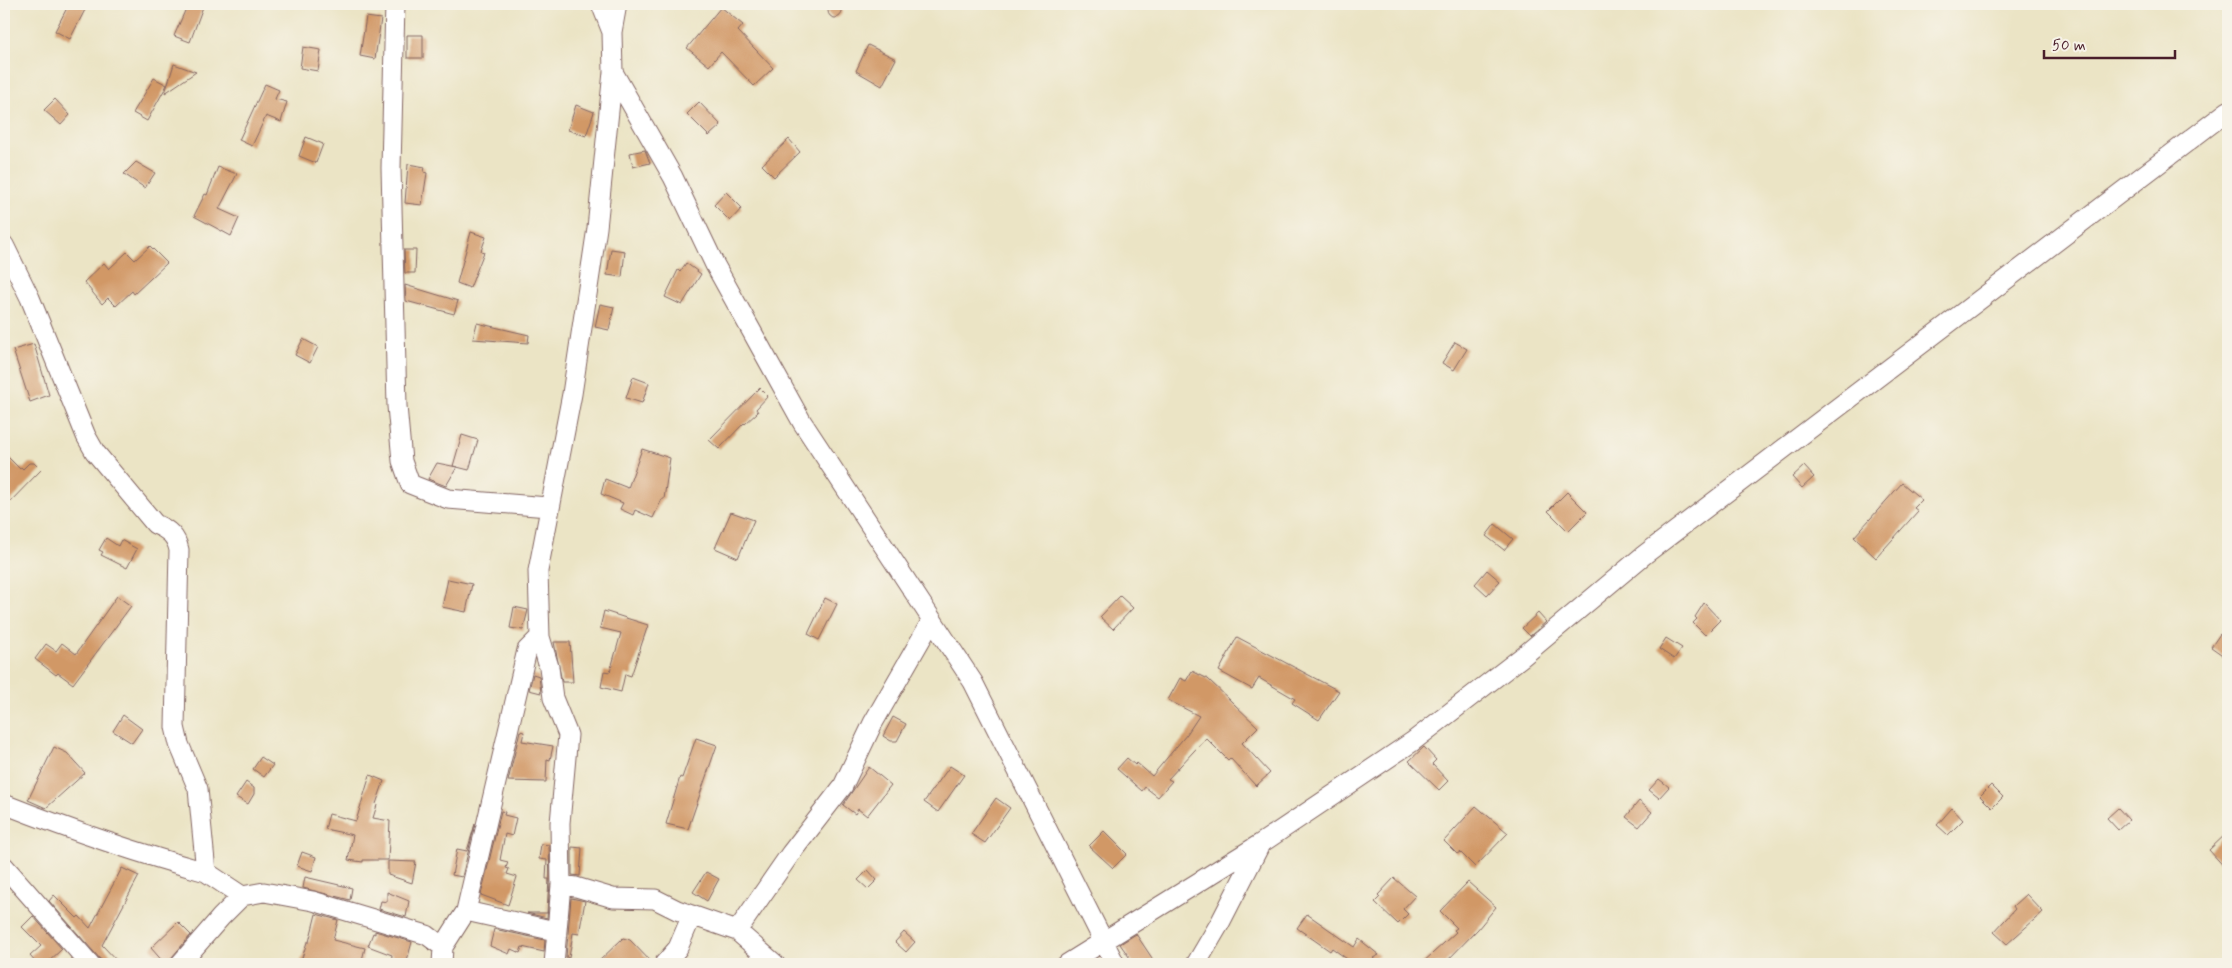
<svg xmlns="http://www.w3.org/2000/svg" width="2232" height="968" viewBox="0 0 2232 968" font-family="Mynerve,sans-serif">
<rect width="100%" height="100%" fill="#f7f3e8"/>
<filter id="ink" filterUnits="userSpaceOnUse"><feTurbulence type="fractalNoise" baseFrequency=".02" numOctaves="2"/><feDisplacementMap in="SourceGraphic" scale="10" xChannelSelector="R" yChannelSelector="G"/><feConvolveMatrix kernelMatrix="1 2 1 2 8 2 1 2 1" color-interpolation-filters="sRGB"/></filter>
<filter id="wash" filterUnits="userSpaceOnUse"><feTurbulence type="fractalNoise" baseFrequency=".0096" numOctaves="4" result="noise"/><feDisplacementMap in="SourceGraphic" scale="20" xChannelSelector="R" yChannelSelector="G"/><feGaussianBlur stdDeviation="1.12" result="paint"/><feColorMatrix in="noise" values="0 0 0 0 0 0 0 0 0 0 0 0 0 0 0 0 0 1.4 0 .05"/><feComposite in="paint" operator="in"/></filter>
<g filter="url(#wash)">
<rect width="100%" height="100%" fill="#ebe4c5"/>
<g id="blocks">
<path fill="#d19866" d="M828 11a7 7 0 1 1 14 0a7 7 0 1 1-14 0Z
M69,4H88L70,39L55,31Z
M188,4H204L190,42L174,36Z
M721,7L743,25L738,31L773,68L754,86L721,52L709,66L687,48Z
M366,17L381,19L375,59L360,56Z
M407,35H423V58H407Z
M868,45L896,59L882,86L856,71Z
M303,47L321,50L318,71L300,68Z
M174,64L196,72L165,93Z
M154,78L167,85L147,121L133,113Z
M265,84L279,90L275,99L287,102L281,122L266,116L252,146L239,140Z
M55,99L70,115L61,125L44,110Z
M699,102L721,125L709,136L687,114Z
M576,105L594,112L586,136L568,130Z
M306,137L323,144L316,163L299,156Z
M789,139L800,152L774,177L762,165Z
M645,150L650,163L633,167L630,153Z
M136,162L155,173L145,188L124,174Z
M408,164L425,167L424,172L427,173L422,205L405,203Z
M218,167L237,174L219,209L239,218L231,236L194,216L205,194L207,195Z
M726,192L742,208L730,221L714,205Z
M471,232L486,237L481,251L484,252L470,288L457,283Z
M150,246L167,263L134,294L132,291L116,306L108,298L102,304L84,282L104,263L109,269L127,252L135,260Z
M611,249L625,251L622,277L607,275Z
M404,250H416L415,273H405Z
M686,263L701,274L682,305L665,297L678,270L680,272Z
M405,285L458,301L454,314L406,301Z
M600,304L614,307L609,330L595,327Z
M477,323L529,335L528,343L473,339Z
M303,339L318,347L310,363L295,355Z
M1455,342L1467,349L1454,370L1442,363Z
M34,344L49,395L30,402L13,350Z
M633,377L649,383L642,403L626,398Z
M760,388L768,396L756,409L758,412L745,424L744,423L719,449L709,440Z
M462,435L478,440L469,470L457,467L446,486L428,479L437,463L457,467L453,466Z
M642,449L670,458L664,499H662L653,518L635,510L633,515L620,509L623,503L601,494L605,479L628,488Z
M4,453L20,469L21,467L23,469L29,463H34L41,470L4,508Z
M1804,466L1814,477L1802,488L1792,477Z
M1902,483L1922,500L1914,508L1918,511L1876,558L1854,537Z
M1567,492L1587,512L1568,531L1548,511Z
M731,512L754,520L738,558L715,548Z
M1495,524L1513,539L1504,550L1486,536Z
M106,538L118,546L121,540L137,549L127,568L101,555L103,552L99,550Z
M1487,570L1500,581L1487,595L1475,584Z
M448,579L472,584L466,612L442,607Z
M117,596L131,606L73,684L58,673L56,675L35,659L46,644L56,651L62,643L76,654Z
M1120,596L1133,608L1113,629L1100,617Z
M825,598L837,604L819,640L808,634Z
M1704,603L1720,620L1705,635L1693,623L1697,619L1695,617Z
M514,607L528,610L523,630L510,628Z
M604,611L648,625L631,676L625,674L621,692L601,687L604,671L610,672L621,633L600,628Z
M1538,613L1546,622L1530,636L1522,628Z
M2220,634L2228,639V659L2211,647Z
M1237,637L1339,691L1319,720L1292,703L1295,699L1259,678L1252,689L1219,671Z
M1666,638L1682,648L1674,659L1659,649Z
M554,642H570L573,682H562Z
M1192,671L1208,679L1258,727L1242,743L1270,773L1256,786L1230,758L1228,760L1206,738L1168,779L1172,781L1158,797L1145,787L1142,791L1117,769L1127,758L1135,765L1137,763L1152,776L1187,734L1199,716L1168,700L1180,678L1186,681Z
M533,674L539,676L541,693L529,690Z
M123,715L142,729L132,743L113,731Z
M893,717L906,724L897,741H891L883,736Z
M520,731L524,732L522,741L553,746L550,760L547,759L546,782L508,781Z
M696,738L717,745L688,829L666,824L680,777L682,778Z
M54,747L67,753L85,773L46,808L28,800Z
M1424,747L1436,760L1432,764L1448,781L1439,790L1409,761Z
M261,757L273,765L264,777L253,769Z
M950,766L964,775L938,812L924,802Z
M869,767L891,785L867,816L858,809L855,814L843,805Z
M370,775L384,781L376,804L377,805L373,818L390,821L388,860H363V862L348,860L353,835L325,829L329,814L356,821Z
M1659,779L1669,787L1659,798L1649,790Z
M246,782L254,788V794L248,804L236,797Z
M1991,785L2003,797L1992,808L1980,796Z
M996,798L1010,808L985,843L971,834Z
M1639,801L1652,812L1639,827L1626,817Z
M1476,806L1508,833L1475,867L1460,852L1457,854L1444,841Z
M1952,808L1963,820L1948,835L1937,825Z
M2118,808L2129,820L2118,830L2107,818Z
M501,811L505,812L504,815L516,818L512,836L505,834L500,860L508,862L506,868L509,869L507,874L517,877L508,905L481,895Z
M475,824L462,877L452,875L457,849L467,851Z
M1104,831L1127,854L1113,868L1089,846Z
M2228,832V871L2209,850Z
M541,844L549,845L550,885L547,918L527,913H547L549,879H546L547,860L539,859Z
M572,847L582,848L580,876L572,875Z
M302,852L316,857L312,871L297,866Z
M388,861L416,862L412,883L388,875Z
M122,868L139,876L102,945L120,964H108L100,959L49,901L54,895L77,918L79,916L90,928Z
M868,870L877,880L868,889L858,880Z
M706,872L719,879L707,901L693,892Z
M305,877L352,888L350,900L303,888Z
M1394,878L1415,896L1403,909L1408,914L1398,924L1375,902L1380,897L1378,895Z
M1468,882L1496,907L1478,929L1444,964H1421L1456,932L1454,930L1457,928L1440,911Z
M387,892L409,901L406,917L379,909L381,901L387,902Z
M2026,894L2043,912L2007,944L1994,932L2015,909L2013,906Z
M571,898L585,901L579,934L573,933L569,958L566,957Z
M316,914L338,920L333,940L365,948L361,964H302L301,961L307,942H309Z
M1307,914L1354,947L1359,939L1379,955L1373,958L1379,964H1354L1332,948L1330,951L1297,928Z
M33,916L62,949L46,964H37L30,956L41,946L22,927Z
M178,922L191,935L172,957L169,964H165L151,948Z
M494,929L545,940L544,952L522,947L520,953L511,949L509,954L490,946Z
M375,931L412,942L406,964H391L392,955L368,946L373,933L375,934Z
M904,932L915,942L906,952L895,942Z
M1136,934L1156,964H1134L1120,944Z
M623,938L630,940L653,964H596Z"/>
</g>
</g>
<g filter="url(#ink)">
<use href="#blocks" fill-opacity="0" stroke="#826461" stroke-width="1"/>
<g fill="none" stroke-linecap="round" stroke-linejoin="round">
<defs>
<path id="minor" d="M395,4L391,168L397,406L402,461L410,484L448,499L548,507
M601,4L612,32
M617,4L612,32L613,72L673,177L715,265L802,422L973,682L1115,964
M4,245L30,298L86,436L95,452L155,524C169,530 176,536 179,550L175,727L179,744L198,789L206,872L242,896
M4,804C70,830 137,853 206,872
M4,866L90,964
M561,885L576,887L613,898L655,899L677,910L737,931L775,964
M466,911L555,931
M737,931L791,853L843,786L873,723L932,620
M443,947L466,911L527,650L540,637
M180,964L221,917L242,896L264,892L313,901L427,935L443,947L442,964
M554,964L561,885L560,823L568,735L553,698L549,667L540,637L538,571L572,394L597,228L613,72
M664,964L678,948L692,915
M1067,964L1260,844L1412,742L1522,657L1644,555L2228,111
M1196,964L1220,923L1260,845"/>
</defs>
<use href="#minor" stroke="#826461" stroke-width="21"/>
<use href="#minor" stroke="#fff" stroke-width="19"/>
</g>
</g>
<rect width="2232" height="968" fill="none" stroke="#f7f3e8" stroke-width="20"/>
<path d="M2044 50v8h131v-8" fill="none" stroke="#4a1f2b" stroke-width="2.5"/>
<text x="2052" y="50" font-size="15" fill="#4a1f2b" stroke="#f7f3e8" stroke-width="4" paint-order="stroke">50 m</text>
</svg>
